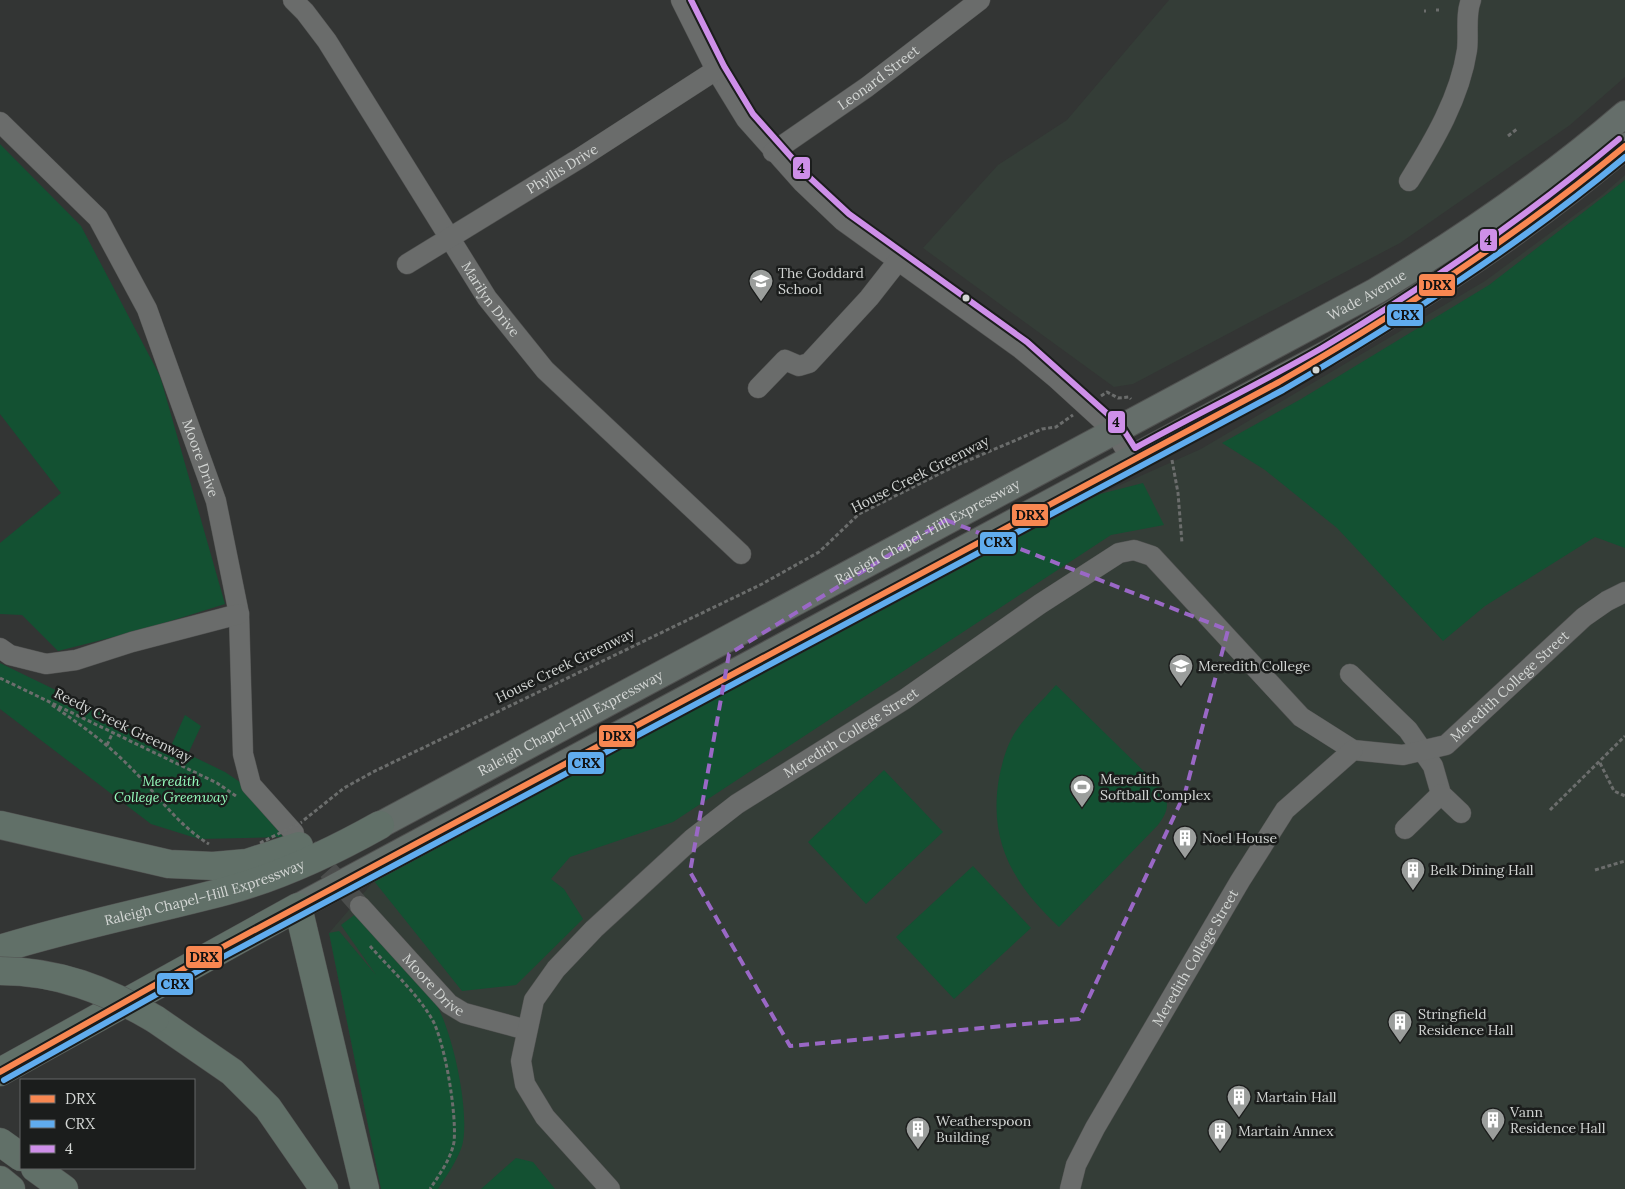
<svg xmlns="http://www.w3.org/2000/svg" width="1625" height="1189" viewBox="0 0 1625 1189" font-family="Lora,serif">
<rect width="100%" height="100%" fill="#333534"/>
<path fill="#343d37" d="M1169,0H1625V77L1570,125L1400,243L1133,384L1114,387L923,248L998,165L1067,120Z
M1625,175V1189H381L329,933L374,881L1100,494L1201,449L1485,281L1602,195Z"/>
<path fill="#135132" d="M0,144L81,226L160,376L225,604L145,629L58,651L22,615L0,614V543L61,493L0,414Z
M1625,180V548L1595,537L1485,606L1443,641L1337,528L1265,470L1222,443L1301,399L1489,285Z
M1143,483L1164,525L1111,535L673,822L570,857L551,879L564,889L583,919L516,985L462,991L374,881L1100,494Z
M0,663L171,746L185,715L201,726L188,754L225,772L243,784L283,837L199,839L151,824L0,709Z
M1056,685L1165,792C1169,807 1167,813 1158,825L1059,927C1014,885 988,842 999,778C1002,763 1007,744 1016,731C1027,714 1043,700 1056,685Z
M884,770L943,832L866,904L808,842Z
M973,866L1031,928L954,999L896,937Z
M357,913C382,941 411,968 433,999C452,1026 471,1114 462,1146C457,1161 447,1175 438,1189H381L329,933L339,931L376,975L341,925Z
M516,1158L533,1162L555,1189H481Z"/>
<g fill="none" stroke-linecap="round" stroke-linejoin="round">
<path stroke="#4b4d4c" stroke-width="20" stroke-dasharray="20 10" stroke-linecap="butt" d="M308,848L360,906"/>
<defs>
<g id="minor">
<path id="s1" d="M293,0L305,12L327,41L487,298L545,370L741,554"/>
<path d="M681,0L716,70L746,119L803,183L843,221L1021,349L1057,379L1115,432L1132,460"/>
<path id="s2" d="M0,122L98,218L147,309L216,501L239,614L243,754L251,785L294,833"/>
<path id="s3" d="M773,152L867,87L980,0"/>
<path d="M1409,181C1434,141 1460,97 1467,50C1469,34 1465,15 1471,0"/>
<path id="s4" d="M407,264L580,158L716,70"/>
<path d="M758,388L785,360L799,366L809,363L869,298L898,261"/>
<path d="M0,648L10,655L46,664L76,660L132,642L239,614"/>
<path d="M1350,674L1408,730L1433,766L1441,794L1461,813"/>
<path d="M1405,829L1441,794"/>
<path id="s5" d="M360,906L449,1004L464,1013L527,1030"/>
<path id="s6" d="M610,1189L545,1117L525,1084L521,1061L534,1000L556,969L594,929L692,839L737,804L905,699L1040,604L1119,553L1134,550L1152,556L1301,717L1353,750L1403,755L1446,745L1584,617L1607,601L1625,592"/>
<path id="s7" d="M1070,1189L1076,1165L1095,1128L1240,881L1285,810L1353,750"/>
</g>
<g id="major">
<path id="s8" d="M380,825L1376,291C1464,238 1547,181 1625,114"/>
<path d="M298,907L1330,352C1433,290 1534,224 1625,146"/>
</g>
<g id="highway">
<path d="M0,825L169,864L213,866L247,863L299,846"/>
<path id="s9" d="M0,949C74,926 150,911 226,891C278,877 332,852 380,825"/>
<path d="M155,1019L232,1072L268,1108L324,1189"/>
<path d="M0,1072L298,907L365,1189"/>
<path d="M0,1142L21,1157"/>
<path d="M35,1168L64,1189"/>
<path d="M0,1180L11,1189"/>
</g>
</defs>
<use href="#minor" stroke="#505150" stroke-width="21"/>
<use href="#major" stroke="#505150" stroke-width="28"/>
<use href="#highway" stroke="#505150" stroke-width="29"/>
<path stroke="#6b6d6c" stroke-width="3" stroke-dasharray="4 2.5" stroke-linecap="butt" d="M1436,10H1439
M1424,11H1426
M1508,136L1517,129
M1101,396L1107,392L1118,398L1129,397L1131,399
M1172,460L1178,493L1182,543
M0,678L217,783L236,796
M52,705C78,723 104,741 127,764C154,790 177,825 209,844
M107,745L113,732
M1600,763L1614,791L1625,796
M1550,810L1625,736
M304,820L344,788L373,772L762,584L819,552L859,514L955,466L1042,429L1056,427L1073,415
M1595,870L1625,861
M370,946C391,970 416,992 432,1019C445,1042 457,1115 454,1142C451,1159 439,1175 430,1189"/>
<use href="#minor" stroke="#6a6c6b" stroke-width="20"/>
<use href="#major" stroke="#656e6a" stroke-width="26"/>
<use href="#highway" stroke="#617068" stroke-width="28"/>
<defs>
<path id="highway-bridge" d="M0,971C58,971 106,990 155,1019"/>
</defs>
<use href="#highway-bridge" stroke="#505150" stroke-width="29" stroke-linecap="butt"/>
<path stroke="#6b6d6c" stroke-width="3" stroke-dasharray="4 2.5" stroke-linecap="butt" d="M260,843L302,822"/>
<use href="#highway-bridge" stroke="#617068" stroke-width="28"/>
<defs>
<path id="bus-1" d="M0,1072L219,949L1279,382C1401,312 1517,236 1625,146"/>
<path id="bus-2" d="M4,1080L223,957L1283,390C1403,320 1518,246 1625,157"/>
<path id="bus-3" d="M691,0L724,66L753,114L809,177L849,214L1027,342L1121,426L1135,448C1197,414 1261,383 1322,348C1427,286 1526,217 1619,139"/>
</defs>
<use href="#bus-1" stroke="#1b1d1c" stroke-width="10"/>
<use href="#bus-2" stroke="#1b1d1c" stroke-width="10"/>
<use href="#bus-3" stroke="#1b1d1c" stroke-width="10"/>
<use href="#bus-1" stroke="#f88751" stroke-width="6"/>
<use href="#bus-2" stroke="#60acee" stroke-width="6"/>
<use href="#bus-3" stroke="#ce8fe9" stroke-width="6"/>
</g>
<path fill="none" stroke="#9a68c6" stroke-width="4" stroke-dasharray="10 6" stroke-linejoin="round" d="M946,520L1228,630L1185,793L1079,1019L790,1046L690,872L729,654Z"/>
<defs>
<symbol id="school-pin" viewBox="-11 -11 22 30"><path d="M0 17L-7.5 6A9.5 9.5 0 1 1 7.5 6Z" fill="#9b9e9c" stroke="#1b1d1c"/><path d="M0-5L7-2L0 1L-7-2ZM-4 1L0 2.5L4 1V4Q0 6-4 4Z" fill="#fff"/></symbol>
<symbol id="university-pin" viewBox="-11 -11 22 30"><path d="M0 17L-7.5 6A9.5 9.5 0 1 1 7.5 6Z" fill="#9b9e9c" stroke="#1b1d1c"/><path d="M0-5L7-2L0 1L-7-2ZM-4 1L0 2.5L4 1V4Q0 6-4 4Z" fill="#fff"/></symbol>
<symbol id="stadium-pin" viewBox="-11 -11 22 30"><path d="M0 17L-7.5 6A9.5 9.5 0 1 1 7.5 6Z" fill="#9b9e9c" stroke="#1b1d1c"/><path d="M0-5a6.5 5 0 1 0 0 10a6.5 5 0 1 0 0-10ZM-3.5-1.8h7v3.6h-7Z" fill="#fff"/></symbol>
<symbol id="building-pin" viewBox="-11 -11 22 30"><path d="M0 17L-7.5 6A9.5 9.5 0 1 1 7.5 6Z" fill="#9b9e9c" stroke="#1b1d1c"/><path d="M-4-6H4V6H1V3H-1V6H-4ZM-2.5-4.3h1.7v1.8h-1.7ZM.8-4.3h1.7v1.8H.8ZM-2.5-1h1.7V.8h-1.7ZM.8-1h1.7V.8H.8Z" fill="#fff"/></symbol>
</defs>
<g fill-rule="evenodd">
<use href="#school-pin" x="747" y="267" width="28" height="38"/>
<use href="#university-pin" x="1167" y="652" width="28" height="38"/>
<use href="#stadium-pin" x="1068" y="773" width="28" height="38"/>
<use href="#building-pin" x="1171" y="824" width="28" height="38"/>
<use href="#building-pin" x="1399" y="856" width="28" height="38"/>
<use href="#building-pin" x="1386" y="1008" width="28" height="38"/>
<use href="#building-pin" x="1225" y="1083" width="28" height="38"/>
<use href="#building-pin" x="1479" y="1106" width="28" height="38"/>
<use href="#building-pin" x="904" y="1115" width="28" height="38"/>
<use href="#building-pin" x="1206" y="1117" width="28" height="38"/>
</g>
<g fill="#d3d6d4" stroke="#1b1d1c" stroke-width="2">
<circle cx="966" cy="298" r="4.5"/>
<circle cx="1316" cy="370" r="4.5"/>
</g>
<g text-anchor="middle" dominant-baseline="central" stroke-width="5" stroke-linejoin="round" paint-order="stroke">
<g font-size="14" fill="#d3d6d4" stroke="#1b1d1c">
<text stroke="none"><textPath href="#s3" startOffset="129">Leonard Street</textPath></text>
<text stroke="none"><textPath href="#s4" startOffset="182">Phyllis Drive</textPath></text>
<text stroke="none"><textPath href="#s8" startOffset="1120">Wade Avenue</textPath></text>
<text stroke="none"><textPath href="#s1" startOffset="359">Marilyn Drive</textPath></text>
<text stroke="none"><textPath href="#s2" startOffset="399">Moore Drive</textPath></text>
<text transform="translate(920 474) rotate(-27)">House Creek Greenway</text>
<text stroke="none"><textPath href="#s8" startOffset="621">Raleigh Chapel–Hill Expressway</textPath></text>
<text transform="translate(565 665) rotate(-26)">House Creek Greenway</text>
<text stroke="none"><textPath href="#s6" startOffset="1458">Meredith College Street</textPath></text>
<text stroke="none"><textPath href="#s8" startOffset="216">Raleigh Chapel–Hill Expressway</textPath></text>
<text transform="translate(123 725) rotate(26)">Reedy Creek Greenway</text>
<text stroke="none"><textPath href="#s6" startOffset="639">Meredith College Street</textPath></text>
<text stroke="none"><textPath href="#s9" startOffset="212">Raleigh Chapel–Hill Expressway</textPath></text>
<text stroke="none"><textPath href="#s7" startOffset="264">Meredith College Street</textPath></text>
<text stroke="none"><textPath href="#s5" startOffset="108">Moore Drive</textPath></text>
</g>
<g font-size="14" fill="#d3d6d4" stroke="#1b1d1c" text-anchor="start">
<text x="778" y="273">The Goddard<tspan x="778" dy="16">School</tspan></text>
<text x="1198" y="666">Meredith College</text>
<text x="1100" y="779">Meredith<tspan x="1100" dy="16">Softball Complex</tspan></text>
<text x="1202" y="838">Noel House</text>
<text x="1430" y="870">Belk Dining Hall</text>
<text x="1418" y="1014">Stringfield<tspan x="1418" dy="16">Residence Hall</tspan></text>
<text x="1256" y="1097">Martain Hall</text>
<text x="1510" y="1112">Vann<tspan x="1510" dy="16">Residence Hall</tspan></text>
<text x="936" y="1121">Weatherspoon<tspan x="936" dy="16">Building</tspan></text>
<text x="1238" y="1131">Martain Annex</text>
</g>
<g font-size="14" font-style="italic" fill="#95fdbd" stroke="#1b1d1c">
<text x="171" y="781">Meredith<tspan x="171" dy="16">College Greenway</tspan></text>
</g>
</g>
<g stroke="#1b1d1c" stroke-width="2">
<rect x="792" y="156" width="19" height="24" rx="5" fill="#ce8fe9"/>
<rect x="1479" y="228" width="19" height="24" rx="5" fill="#ce8fe9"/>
<rect x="1418" y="273" width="38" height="24" rx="5" fill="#f88751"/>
<rect x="1386" y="303" width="38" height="24" rx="5" fill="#60acee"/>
<rect x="1107" y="410" width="19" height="24" rx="5" fill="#ce8fe9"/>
<rect x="1011" y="503" width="38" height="24" rx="5" fill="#f88751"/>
<rect x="979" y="531" width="38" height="24" rx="5" fill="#60acee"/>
<rect x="598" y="724" width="38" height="24" rx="5" fill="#f88751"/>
<rect x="567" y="751" width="38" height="24" rx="5" fill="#60acee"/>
<rect x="185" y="945" width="38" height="24" rx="5" fill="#f88751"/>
<rect x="156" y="972" width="38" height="24" rx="5" fill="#60acee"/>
</g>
<g font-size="14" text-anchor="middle" font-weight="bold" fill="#111">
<text x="801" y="173">4</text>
<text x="1488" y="245">4</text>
<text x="1437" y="290">DRX</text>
<text x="1405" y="320">CRX</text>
<text x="1116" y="427">4</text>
<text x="1030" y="520">DRX</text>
<text x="998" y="547">CRX</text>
<text x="617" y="741">DRX</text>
<text x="586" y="768">CRX</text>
<text x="204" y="962">DRX</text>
<text x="175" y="989">CRX</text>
</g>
<rect x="20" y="1079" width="175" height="90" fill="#1b1d1c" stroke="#656766"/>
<rect x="30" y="1095" width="25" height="8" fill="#f88751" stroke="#656766"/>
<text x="65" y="1104" font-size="15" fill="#d3d6d4">DRX</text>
<rect x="30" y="1120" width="25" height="8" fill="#60acee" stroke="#656766"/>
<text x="65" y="1129" font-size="15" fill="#d3d6d4">CRX</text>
<rect x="30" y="1145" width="25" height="8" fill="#ce8fe9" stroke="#656766"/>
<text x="65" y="1154" font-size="15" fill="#d3d6d4">4</text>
</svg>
